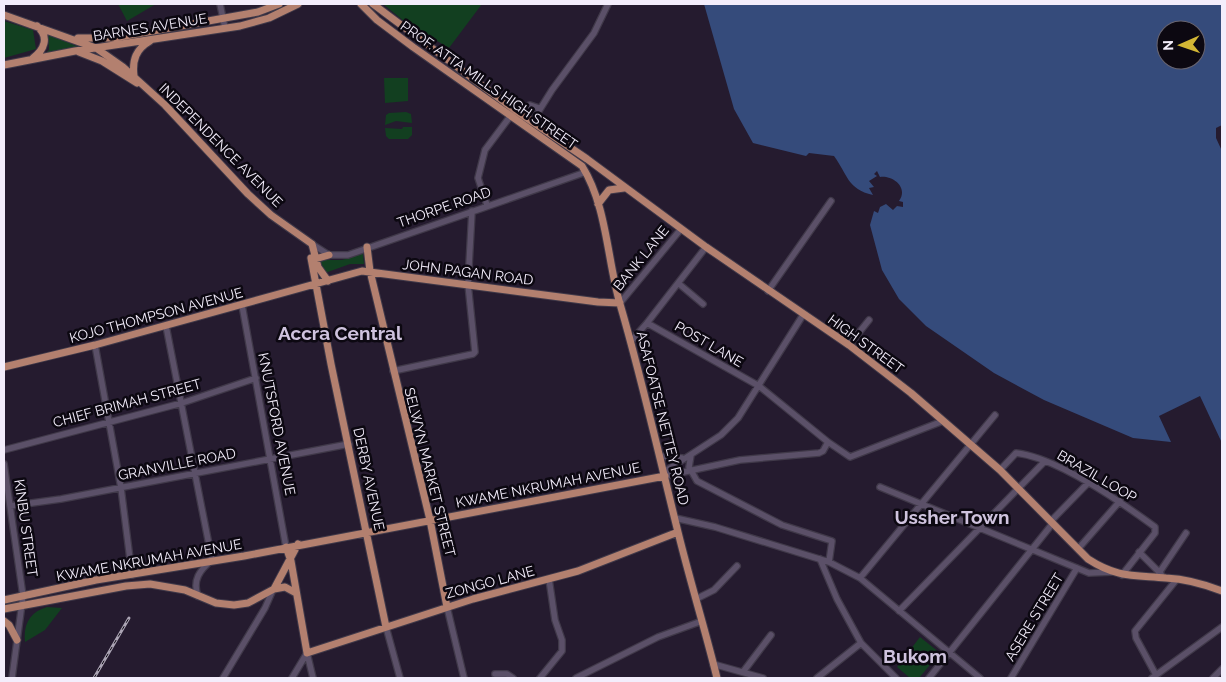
<svg xmlns="http://www.w3.org/2000/svg" width="1226" height="682" viewBox="0 0 1226 682" font-family="Raleway,sans-serif">
<rect width="100%" height="100%" fill="#251b2f"/>
<path fill="#123f20" d="M118,4H156L127,21Z
M383,4H482L449,48L405,22Z
M4,21L33,30L36,49L4,58Z
M48,34L81,48L43,55L49,50Z
M384,78H408V101L385,103Z
M406,112L411,114L412,123L396,121L385,125L386,115L389,113Z
M403,127H412V135L408,139H389L386,136L385,128L402,129Z
M361,254H363L364,264H350L325,273L319,260H342Z
M47,607L62,608L45,630L25,642C23,624 30,612 47,607Z
M920,637L940,653L919,678H910L897,667Z"/>
<path fill="#354b7b" fill-rule="evenodd" d="M704,4H1222V125L1216,128V138L1222,151V443L1200,396L1159,416L1171,442L1133,438L1044,400L994,373L926,326L899,299L882,270L870,225L874,211L878,213L880,207L886,204L893,210L897,206L903,207V202L899,201C909,187 892,175 880,177L877,171L874,174L877,176L869,181L874,187L869,188L873,195C847,189 848,175 834,156L809,153L806,156L753,143L734,109ZM1166,30H1196V60H1166Z"/>
<g fill="none" stroke-linecap="round" stroke-linejoin="round">
<defs>
<path id="minor" d="M220,4L225,28
M532,122L552,90L594,33L608,4
M487,205L478,178L485,150L515,110L530,105L539,108
M312,244L329,255H348L586,172
M678,283L703,304
M768,291L831,201
M620,303L681,229
M242,305L286,547
M647,323L759,386L828,442L850,457L943,421
M166,326L212,560C200,570 192,580 198,596
M632,340L647,323L706,247
M95,345L121,488L132,575
M849,345L869,320
M393,371L473,354L475,352L468,284L472,211
M4,450L182,403L256,378
M691,455L689,467L697,481L782,525L832,541L829,562
M660,456L682,458
M4,464L23,596L12,678
M1000,470L1016,453C1058,458 1121,502 1155,527V533L1122,575
M664,472L721,435L738,418L803,315
M665,476L740,460L819,453L823,451L828,442
M880,487L1089,573L1112,572
M10,506L61,499L349,444
M675,518L715,527L829,562L860,578L980,678
M1051,521L1088,483
M1078,549L1120,501
M1139,552L1161,574
M820,559L837,599L861,643L896,678
M1159,573L1186,533
M860,578L995,415
M696,599L714,590L737,566
M447,607L464,678
M899,611L1045,461
M386,627L400,678
M307,653L313,678
M713,664L763,678
M743,672L771,635
M495,674H507L513,678
M1156,675L1136,638L1135,631L1177,579
M223,678L265,608L272,592
M292,678L307,653
M540,678L562,651V640L555,620L549,579
M576,678L658,637L702,621
M817,678L861,643
M929,678L1053,523
M1011,678L1077,568
M1152,678L1222,627
M1213,678L1222,669"/>
<path id="major" d="M361,4L377,20L413,47L582,166C607,206 607,259 620,304C642,379 659,456 678,532C690,581 705,629 717,678
M373,4L515,110L587,159L706,247L849,345L911,393L1000,470L1088,559C1117,578 1134,575 1166,578C1186,579 1204,584 1222,591
M4,15L96,48L123,67L165,105L248,194L271,215L312,244L318,267L328,281
M78,38H114L258,12L279,4
M79,52L102,61L137,83
M33,58C44,50 50,37 37,26
M4,65L75,51L240,26L269,18L298,4
M134,76C132,60 136,49 150,41
M598,204L609,190L624,188
M367,247L370,271L430,520L447,607
M311,258L331,364L386,627
M315,259L329,255
M4,367L95,345L362,271L598,302L620,303
M286,547L291,561L307,653L473,599L578,571L678,532
M274,589L285,587L296,593
M4,600L96,580L244,556L665,476
M4,609L126,586L150,584L185,590L216,603L234,605L248,603L274,589L298,544
M4,621L9,625L17,640"/>
</defs>
<use href="#minor" stroke="#403949" stroke-width="8"/>
<use href="#major" stroke="#403949" stroke-width="9"/>
<use href="#minor" stroke="#5b5068" stroke-width="5.5"/>
<use href="#major" stroke="#b3806f" stroke-width="7"/>
<defs>
<path id="rail" d="M94,678L129,618"/>
</defs>
<use href="#rail" stroke="#aca5b5" stroke-width="3"/>
<use href="#rail" stroke="#0c0811" stroke-width="1" stroke-dasharray="4" stroke-linecap="butt"/>
</g>
<g text-anchor="middle" dominant-baseline="central" stroke-width="5" stroke-linejoin="round" paint-order="stroke">
<g font-size="14" fill="#f3edfb" stroke="#0c0811">
<text transform="translate(150 27) rotate(-9)">BARNES AVENUE</text>
<text transform="translate(489 85) rotate(35)">PROF. ATTA MILLS HIGH STREET</text>
<text transform="translate(221 145) rotate(45)">INDEPENDENCE AVENUE</text>
<text transform="translate(444 207) rotate(-19)">THORPE ROAD</text>
<text transform="translate(641 258) rotate(-51)">BANK LANE</text>
<text transform="translate(468 272) rotate(7)">JOHN PAGAN ROAD</text>
<text transform="translate(156 315) rotate(-15)">KOJO THOMPSON AVENUE</text>
<text transform="translate(709 344) rotate(30)">POST LANE</text>
<text transform="translate(866 344) rotate(36)">HIGH STREET</text>
<text transform="translate(127 403) rotate(-15)">CHIEF BRIMAH STREET</text>
<text transform="translate(663 418) rotate(76)">ASAFOATSE NETTEY ROAD</text>
<text transform="translate(277 424) rotate(79)">KNUTSFORD AVENUE</text>
<text transform="translate(177 464) rotate(-11)">GRANVILLE ROAD</text>
<text transform="translate(430 472) rotate(76)">SELWYN MARKET STREET</text>
<text transform="translate(1097 476) rotate(30)">BRAZIL LOOP</text>
<text transform="translate(369 479) rotate(78)">DERBY AVENUE</text>
<text transform="translate(548 485) rotate(-11)">KWAME NKRUMAH AVENUE</text>
<text transform="translate(26 528) rotate(82)">KINBU STREET</text>
<text transform="translate(149 560) rotate(-10)">KWAME NKRUMAH AVENUE</text>
<text transform="translate(490 582) rotate(-15)">ZONGO LANE</text>
<text transform="translate(1034 617) rotate(-59)">ASERE STREET</text>
</g>
<g font-size="19" font-weight="bold" fill="#cfc3de" stroke="#0c0811">
<text x="340" y="333">Accra Central</text>
<text x="952" y="517">Ussher Town</text>
<text x="915" y="656">Bukom</text>
</g>
</g>
<rect width="1226" height="682" fill="none" stroke="#f3edfb" stroke-width="10"/>
<g transform="translate(1181 45) rotate(268)"><circle r="24" fill="#0c0811" stroke="#68646f"/>
<path d="M0-4L9 19L0 12L-9 19Z" fill="#d2b635"/>
<text y="-8" font-size="14" font-weight="bold" text-anchor="middle" fill="#f3edfb">N</text>
</g>
</svg>
